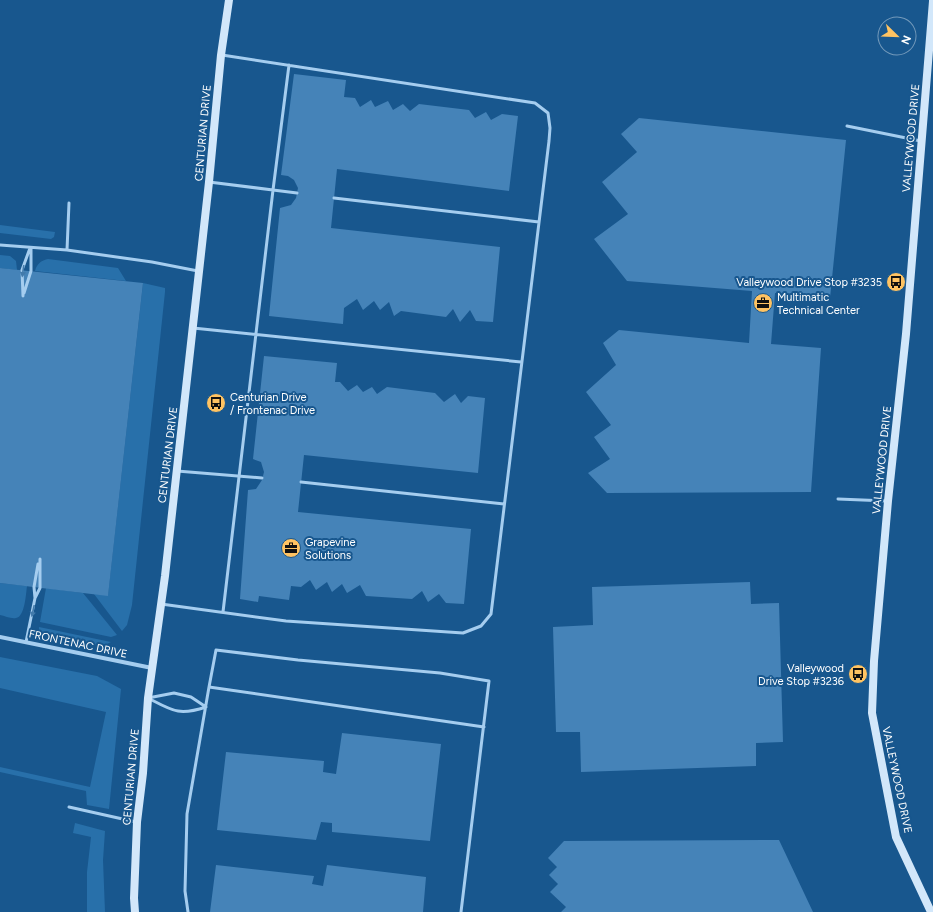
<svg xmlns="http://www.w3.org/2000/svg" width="933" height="912" viewBox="0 0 933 912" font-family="Figtree,sans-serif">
<rect width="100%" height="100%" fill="#18578e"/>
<path fill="#2870aa" d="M0,225L55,232L54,237L51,239L0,233Z
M0,255L10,256L16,261L17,270L0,268Z
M48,259L118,268L126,281L35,271C37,264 40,261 48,259Z
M143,283L165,288V292L132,605L127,625L122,631L94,594L108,595Z
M0,583L27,586C26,593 25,617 16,618C11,619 5,616 0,615Z
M46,588L83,593L117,635L111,637L40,622Z
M39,627L111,642L105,645H97L39,632Z
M0,657L97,676L121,689L109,809L87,805L86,791L0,772V767L90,787L106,712L0,688Z
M75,823L105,831L103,860L105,912H87V872L91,837L73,833Z"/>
<path fill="#4583b8" d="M294,74L346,80L344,97L355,98L360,107L371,100L375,107L388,101L393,110L403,104L410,111L419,104L469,110L475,118L486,112L491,120L502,114L518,116L509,191L337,169L331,228L500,247L493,322L476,321L470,310L460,322L453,309L446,317L401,311L394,316L389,302L380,310L374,301L363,310L357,299L344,308L343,324L269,316L280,208L291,205L296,198L298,188L294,180L288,176L281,175Z
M639,118L846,140L830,298L775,293L771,344L821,348L811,492L607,493L588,473L610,459L594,437L611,425L586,392L616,365L603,343L619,330L749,343L752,291L627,281L594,239L628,214L602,182L637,152L621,134Z
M0,268L143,283L108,596L0,583Z
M264,356L337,363L335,382H340L348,391L357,385L363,392L372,387L377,394L387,387L435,393L444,402L455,394L461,403L468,396L485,398L478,473L304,455L298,512L471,529L464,604L446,603L439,594L428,602L422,591L412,599L366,596L360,585L347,593L342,584L332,592L327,582L316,590L310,580L301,587L291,586L289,600L259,596L258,602L240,599L248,490L256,489L262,480L264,472L261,462L253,459Z
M750,582L751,604L779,603L783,742L756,743V766L581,772L580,732H556L553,627L593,625L592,587Z
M342,733L441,744L430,841L332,832V823L321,822L316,840L217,830L226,752L324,761L323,772L336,774Z
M779,840L813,912H561L566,907L550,892L558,884L549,875L557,867L548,858L564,841Z
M216,865L314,876L312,884L323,886L327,865L426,877L423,912H210Z"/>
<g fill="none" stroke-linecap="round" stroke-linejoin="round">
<path stroke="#a5cdef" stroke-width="3" d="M289,65L273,190L297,193
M847,126L921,141
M209,182L273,190L223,612
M334,198L539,222
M0,245L67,250L152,262L198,271
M67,250L69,203
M24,293L31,271V249
M23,296L22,270L30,248
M193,328L521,362
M177,471L262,478
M301,482L504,504
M838,499L887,501
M35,598L34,587L38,564
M161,604L286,621L463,633L481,626L491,614L549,141L550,128L548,113L535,103L222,55
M26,642L35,598L40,588V559
M174,693L191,697L206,707C179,716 173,711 148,698Z
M69,807L136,822
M188,912L185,891L187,814L209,687
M461,912C470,835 480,758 489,681L440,673L298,660L216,650L209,687L484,727"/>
<path stroke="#a5cdef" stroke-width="4" d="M0,637L152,668"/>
<path stroke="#d2e7fa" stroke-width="8" d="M135,912L134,898L137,822L143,773L148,698L165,576L209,182L221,55L229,0
M931,912L896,837L872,713L874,661L888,501L906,334L933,1"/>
</g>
<defs><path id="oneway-solid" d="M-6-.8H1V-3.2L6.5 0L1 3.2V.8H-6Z"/></defs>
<g fill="#427aab">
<use href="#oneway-solid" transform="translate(23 271) rotate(98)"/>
<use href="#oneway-solid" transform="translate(33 611) rotate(102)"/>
</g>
<defs>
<symbol id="bus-disc" viewBox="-11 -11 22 22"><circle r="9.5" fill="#ffc362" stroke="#18578e"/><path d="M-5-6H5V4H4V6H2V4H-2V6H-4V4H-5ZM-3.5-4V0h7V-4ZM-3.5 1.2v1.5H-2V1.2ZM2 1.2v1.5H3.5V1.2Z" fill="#111"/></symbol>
<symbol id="office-disc" viewBox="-11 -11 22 22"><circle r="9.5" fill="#ffc362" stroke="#18578e"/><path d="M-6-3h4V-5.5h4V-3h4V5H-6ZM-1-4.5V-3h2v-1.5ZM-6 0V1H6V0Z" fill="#111"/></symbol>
</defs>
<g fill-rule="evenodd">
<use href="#bus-disc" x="885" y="271" width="22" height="22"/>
<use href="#office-disc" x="752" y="292" width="22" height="22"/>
<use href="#bus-disc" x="205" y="392" width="22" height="22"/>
<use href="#office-disc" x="280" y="537" width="22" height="22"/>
<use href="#bus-disc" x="847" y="663" width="22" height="22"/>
</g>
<g text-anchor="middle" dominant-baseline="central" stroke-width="4" stroke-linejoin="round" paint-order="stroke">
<g font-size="11" fill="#fff" stroke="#18578e">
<text transform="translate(203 133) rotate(-85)">CENTURIAN DRIVE</text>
<text transform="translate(911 138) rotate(-85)">VALLEYWOOD DRIVE</text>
<text transform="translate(168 455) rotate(-83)">CENTURIAN DRIVE</text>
<text transform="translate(882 460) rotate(-84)">VALLEYWOOD DRIVE</text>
<text transform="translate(78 644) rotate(12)">FRONTENAC DRIVE</text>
<text transform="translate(131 777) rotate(-85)">CENTURIAN DRIVE</text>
<text transform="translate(897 780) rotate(78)">VALLEYWOOD DRIVE</text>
</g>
<g font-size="11" fill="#fff" stroke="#18578e" text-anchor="start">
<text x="882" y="282" text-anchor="end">Valleywood Drive Stop #3235</text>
<text x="777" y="297">Multimatic<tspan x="777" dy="13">Technical Center</tspan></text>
<text x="230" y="397">Centurian Drive<tspan x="230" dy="13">/ Frontenac Drive</tspan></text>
<text x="305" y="542">Grapevine<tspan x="305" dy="13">Solutions</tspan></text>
<text x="844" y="668" text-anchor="end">Valleywood<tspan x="844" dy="13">Drive Stop #3236</tspan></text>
</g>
</g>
<g transform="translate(897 36) rotate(113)"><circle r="19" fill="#18578e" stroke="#749abb"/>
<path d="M0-3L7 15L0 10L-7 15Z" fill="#ffc362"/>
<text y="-6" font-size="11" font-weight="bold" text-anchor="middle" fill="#ffffff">N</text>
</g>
</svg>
